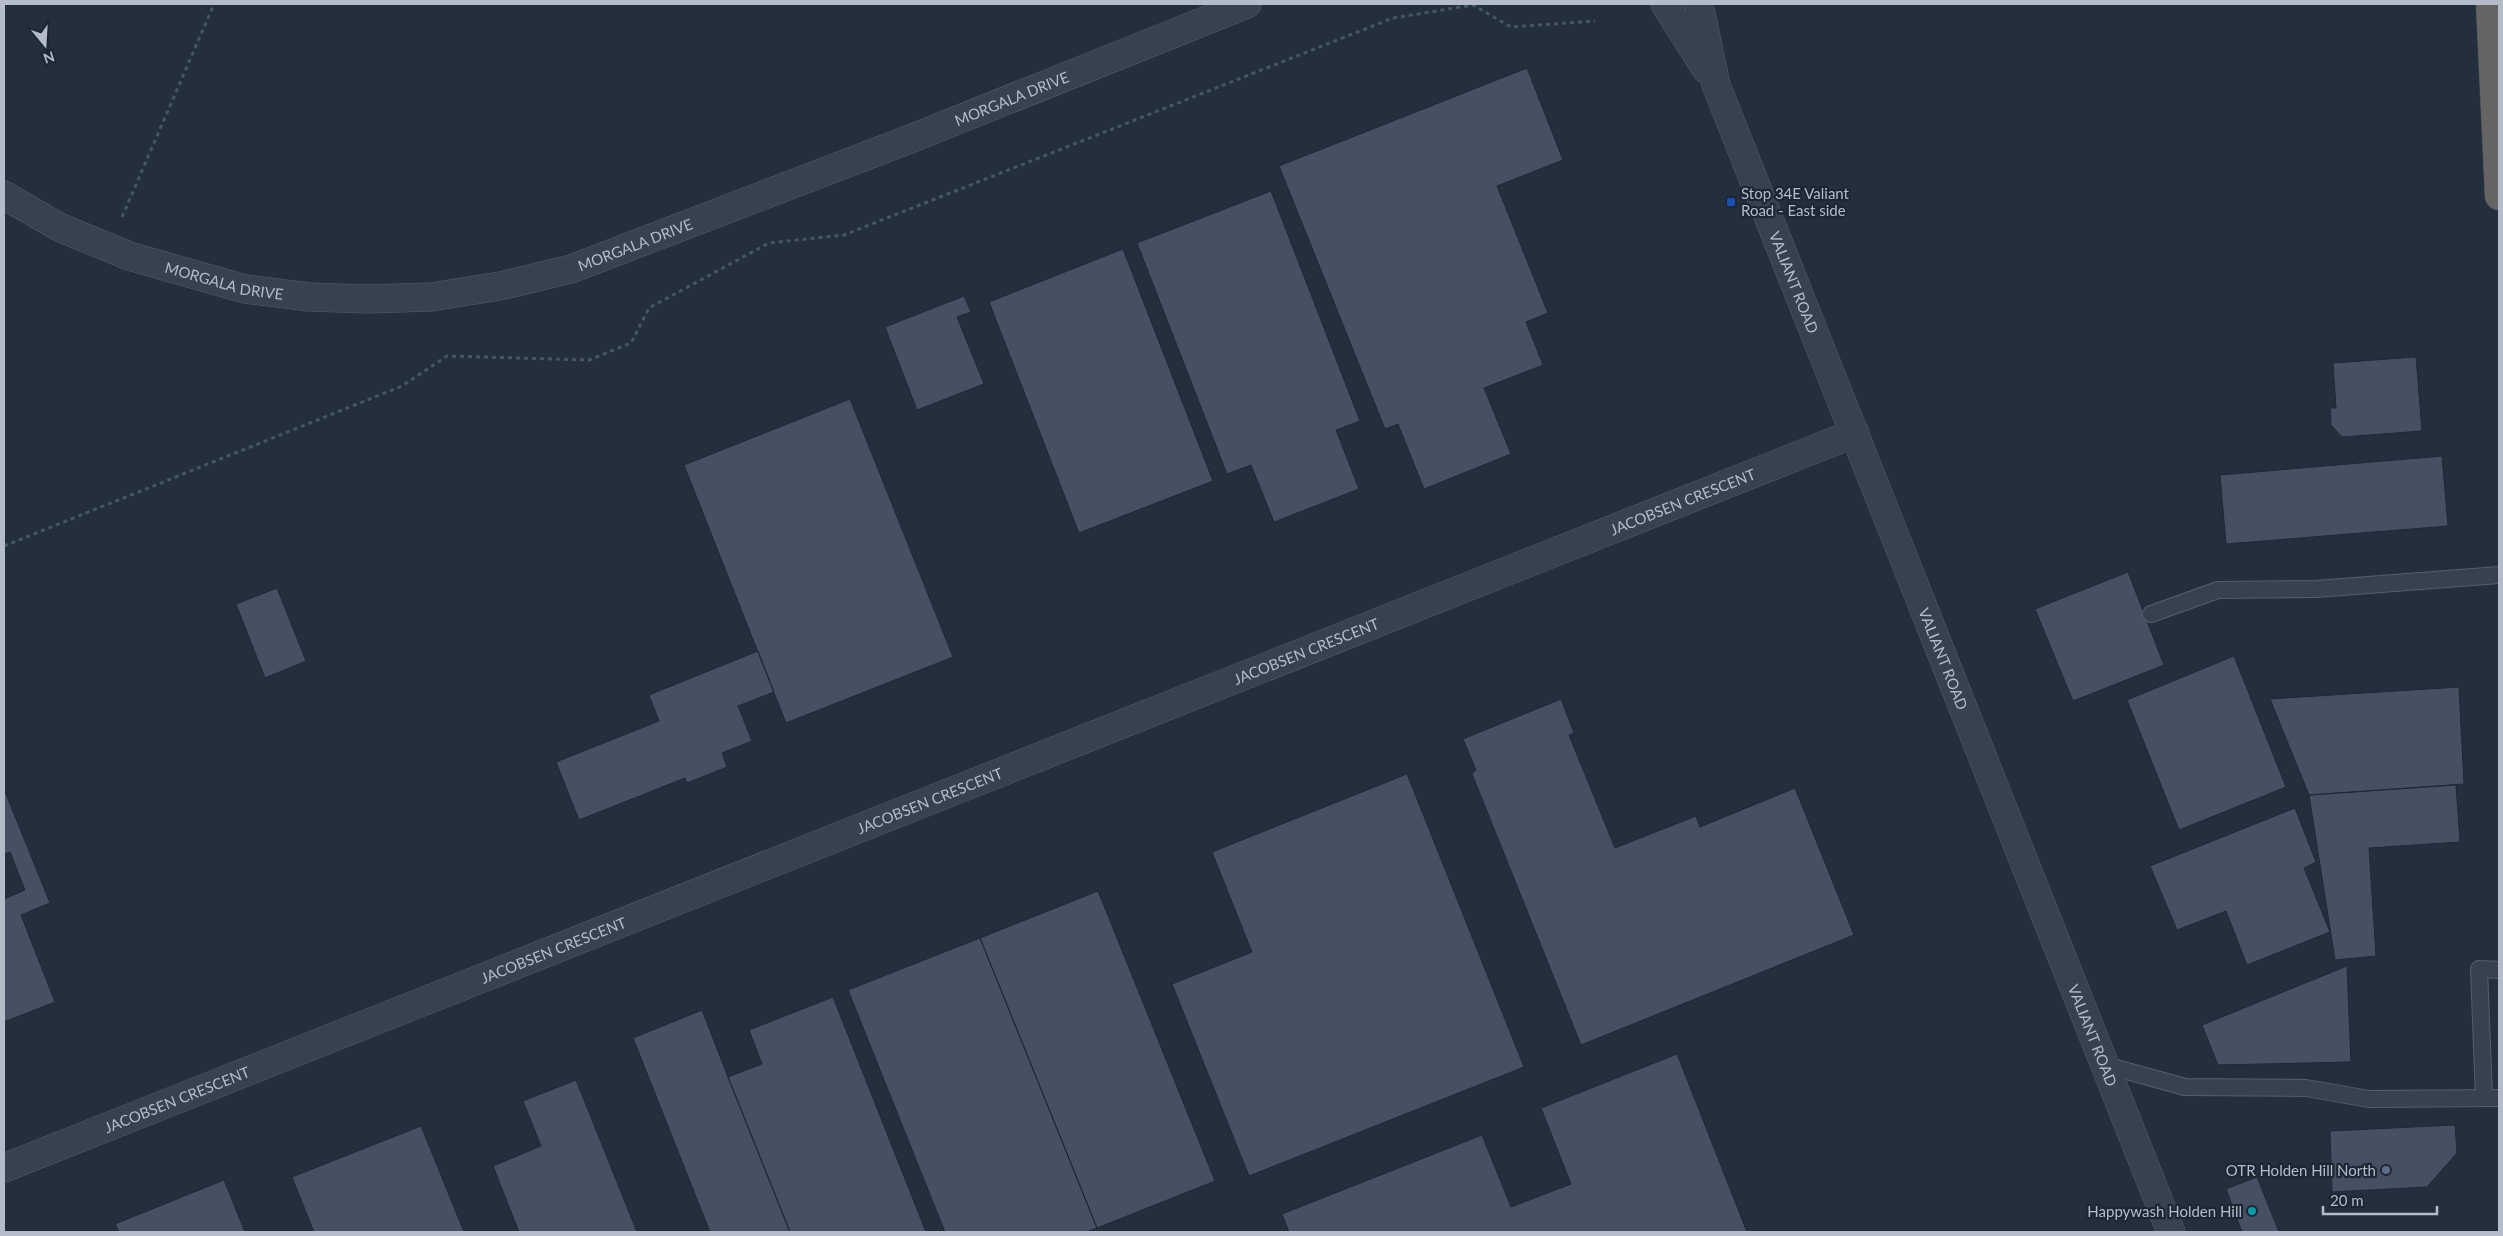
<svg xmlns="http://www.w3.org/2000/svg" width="2503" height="1236" viewBox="0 0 2503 1236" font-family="Lato,sans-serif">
<rect width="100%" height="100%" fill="#242f3e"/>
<path fill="#455162" stroke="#1f2835" d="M1527,68L1563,160L1497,186L1548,313L1526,322L1543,365L1484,388L1511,454L1424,489L1398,424L1385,429L1279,166Z
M1271,191L1360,421L1336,430L1359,489L1274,522L1251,465L1227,474L1137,243Z
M1123,249L1213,481L1079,533L989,302Z
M964,296L971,312L957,317L984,384L917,410L885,327Z
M2416,357L2422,431L2342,437L2331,425L2330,408H2336L2333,363Z
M850,399L953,657L786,723L684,465Z
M2442,456L2448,526L2226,544L2220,475Z
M2128,572L2164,665L2073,701L2035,609Z
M277,588L306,661L265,678L236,604Z
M758,651L774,692L738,706L752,741L722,753L727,767L687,783L685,778L579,820L556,762L659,721L649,695Z
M2234,656L2286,787L2179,830L2127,700Z
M2459,687L2464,784L2309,795L2270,699Z
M1561,699L1574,733L1569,735L1615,848L1696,816L1700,827L1795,788L1854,935L1581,1045L1472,774L1476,770L1463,739Z
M1407,774L1524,1067L1249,1176L1172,984L1252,952L1212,852Z
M2456,785L2460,842L2369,848L2376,956L2335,960L2309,795Z
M4,789L50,903L21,915L55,1002L4,1022V899L25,890L10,852L4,854Z
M2295,808L2316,862L2304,868L2330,932L2247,965L2226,911L2177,930L2150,866Z
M1098,891L1215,1181L1097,1228L980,938Z
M980,938L1097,1228L1086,1232H945L848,990Z
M2347,966L2351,1062L2218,1065L2202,1025Z
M833,997L926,1232H790L728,1077L762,1064L749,1030Z
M702,1010L728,1077L790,1232H710L633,1038Z
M1677,1054L1747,1232H1289L1282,1214L1482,1135L1511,1207L1571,1184L1541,1108Z
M576,1080L637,1232H519L493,1166L541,1146L523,1101Z
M2455,1125L2457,1153L2427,1187L2332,1192L2330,1131Z
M421,1126L464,1232H314L292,1177Z
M2257,1177L2279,1232H2242L2226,1189Z
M224,1180L245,1232H119L115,1224Z"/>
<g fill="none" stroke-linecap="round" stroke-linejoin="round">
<defs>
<path id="service" d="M2151,614L2218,590L2316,589L2499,575
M2105,1065L2185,1087L2306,1088L2369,1099L2499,1098
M2484,1098L2479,969L2499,970"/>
<g id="minor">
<path d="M1665,4L1706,69"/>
<path id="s1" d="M1699,4L1716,85L2171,1232"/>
<path id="s2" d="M4,195L59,227L129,256L245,289L309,297L367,299L431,297L500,286L571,269L905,141L1247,4"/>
<path id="s3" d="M4,1168L1855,433"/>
</g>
<path id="trunk" d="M2490,4L2499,196"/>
</defs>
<use href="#service" stroke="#565f6c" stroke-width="18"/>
<use href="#minor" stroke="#565f6c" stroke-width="29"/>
<use href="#trunk" stroke="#434c59" stroke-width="29"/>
<path stroke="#44595c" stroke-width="3" stroke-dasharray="4 4" stroke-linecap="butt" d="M122,217L214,4
M4,546L402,386L447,356L589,360L631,343L649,308L769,243L844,235L1393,18L1473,5L1511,27L1595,21"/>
<use href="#service" stroke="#38414e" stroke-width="16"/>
<use href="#minor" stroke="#38414e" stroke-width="28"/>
<use href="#trunk" stroke="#656462" stroke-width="28"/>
</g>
<rect fill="#1a4fb4" stroke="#1d2633" stroke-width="2" x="1726" y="197" width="10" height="10" rx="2.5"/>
<circle fill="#5c6f8a" stroke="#1d2633" stroke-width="2" cx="2386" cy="1170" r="5"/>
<circle fill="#0f9aa8" stroke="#1d2633" stroke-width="2" cx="2252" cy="1211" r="5"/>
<g text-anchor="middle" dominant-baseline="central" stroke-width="4.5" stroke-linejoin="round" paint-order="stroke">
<g font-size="15" fill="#b4bcc9" stroke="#1d2633">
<text stroke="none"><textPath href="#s2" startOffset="1062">MORGALA DRIVE</textPath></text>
<text stroke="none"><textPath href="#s2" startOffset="658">MORGALA DRIVE</textPath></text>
<text stroke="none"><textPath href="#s2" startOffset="238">MORGALA DRIVE</textPath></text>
<text stroke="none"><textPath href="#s1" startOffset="295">VALIANT ROAD</textPath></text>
<text stroke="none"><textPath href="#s3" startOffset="1806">JACOBSEN CRESCENT</textPath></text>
<text stroke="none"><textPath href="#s3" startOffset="1401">JACOBSEN CRESCENT</textPath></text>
<text stroke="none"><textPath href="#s1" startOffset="700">VALIANT ROAD</textPath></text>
<text stroke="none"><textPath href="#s3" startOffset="996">JACOBSEN CRESCENT</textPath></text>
<text stroke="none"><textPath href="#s3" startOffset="591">JACOBSEN CRESCENT</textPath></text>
<text stroke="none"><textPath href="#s1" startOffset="1105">VALIANT ROAD</textPath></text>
<text stroke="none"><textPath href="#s3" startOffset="186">JACOBSEN CRESCENT</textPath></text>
</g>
<g font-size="15" fill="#b4bcc9" stroke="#1d2633" text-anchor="end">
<text x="1741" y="193" text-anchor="start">Stop 34E Valiant<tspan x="1741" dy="17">Road - East side</tspan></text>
<text x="2376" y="1170">OTR Holden Hill North</text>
<text x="2242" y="1211">Happywash Holden Hill</text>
</g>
</g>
<rect width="2503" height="1236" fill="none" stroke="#b4bcc9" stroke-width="10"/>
<g transform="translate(45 45) rotate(162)" stroke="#1d2633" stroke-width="4" paint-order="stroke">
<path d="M0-4L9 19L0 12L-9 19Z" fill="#b4bcc9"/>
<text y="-8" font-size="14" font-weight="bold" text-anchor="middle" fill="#b4bcc9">N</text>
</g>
<path d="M2323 1206v8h114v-8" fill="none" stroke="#b4bcc9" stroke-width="2.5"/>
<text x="2330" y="1206" font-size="15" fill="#b4bcc9" stroke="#1d2633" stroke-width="4" paint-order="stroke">20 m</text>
</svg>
